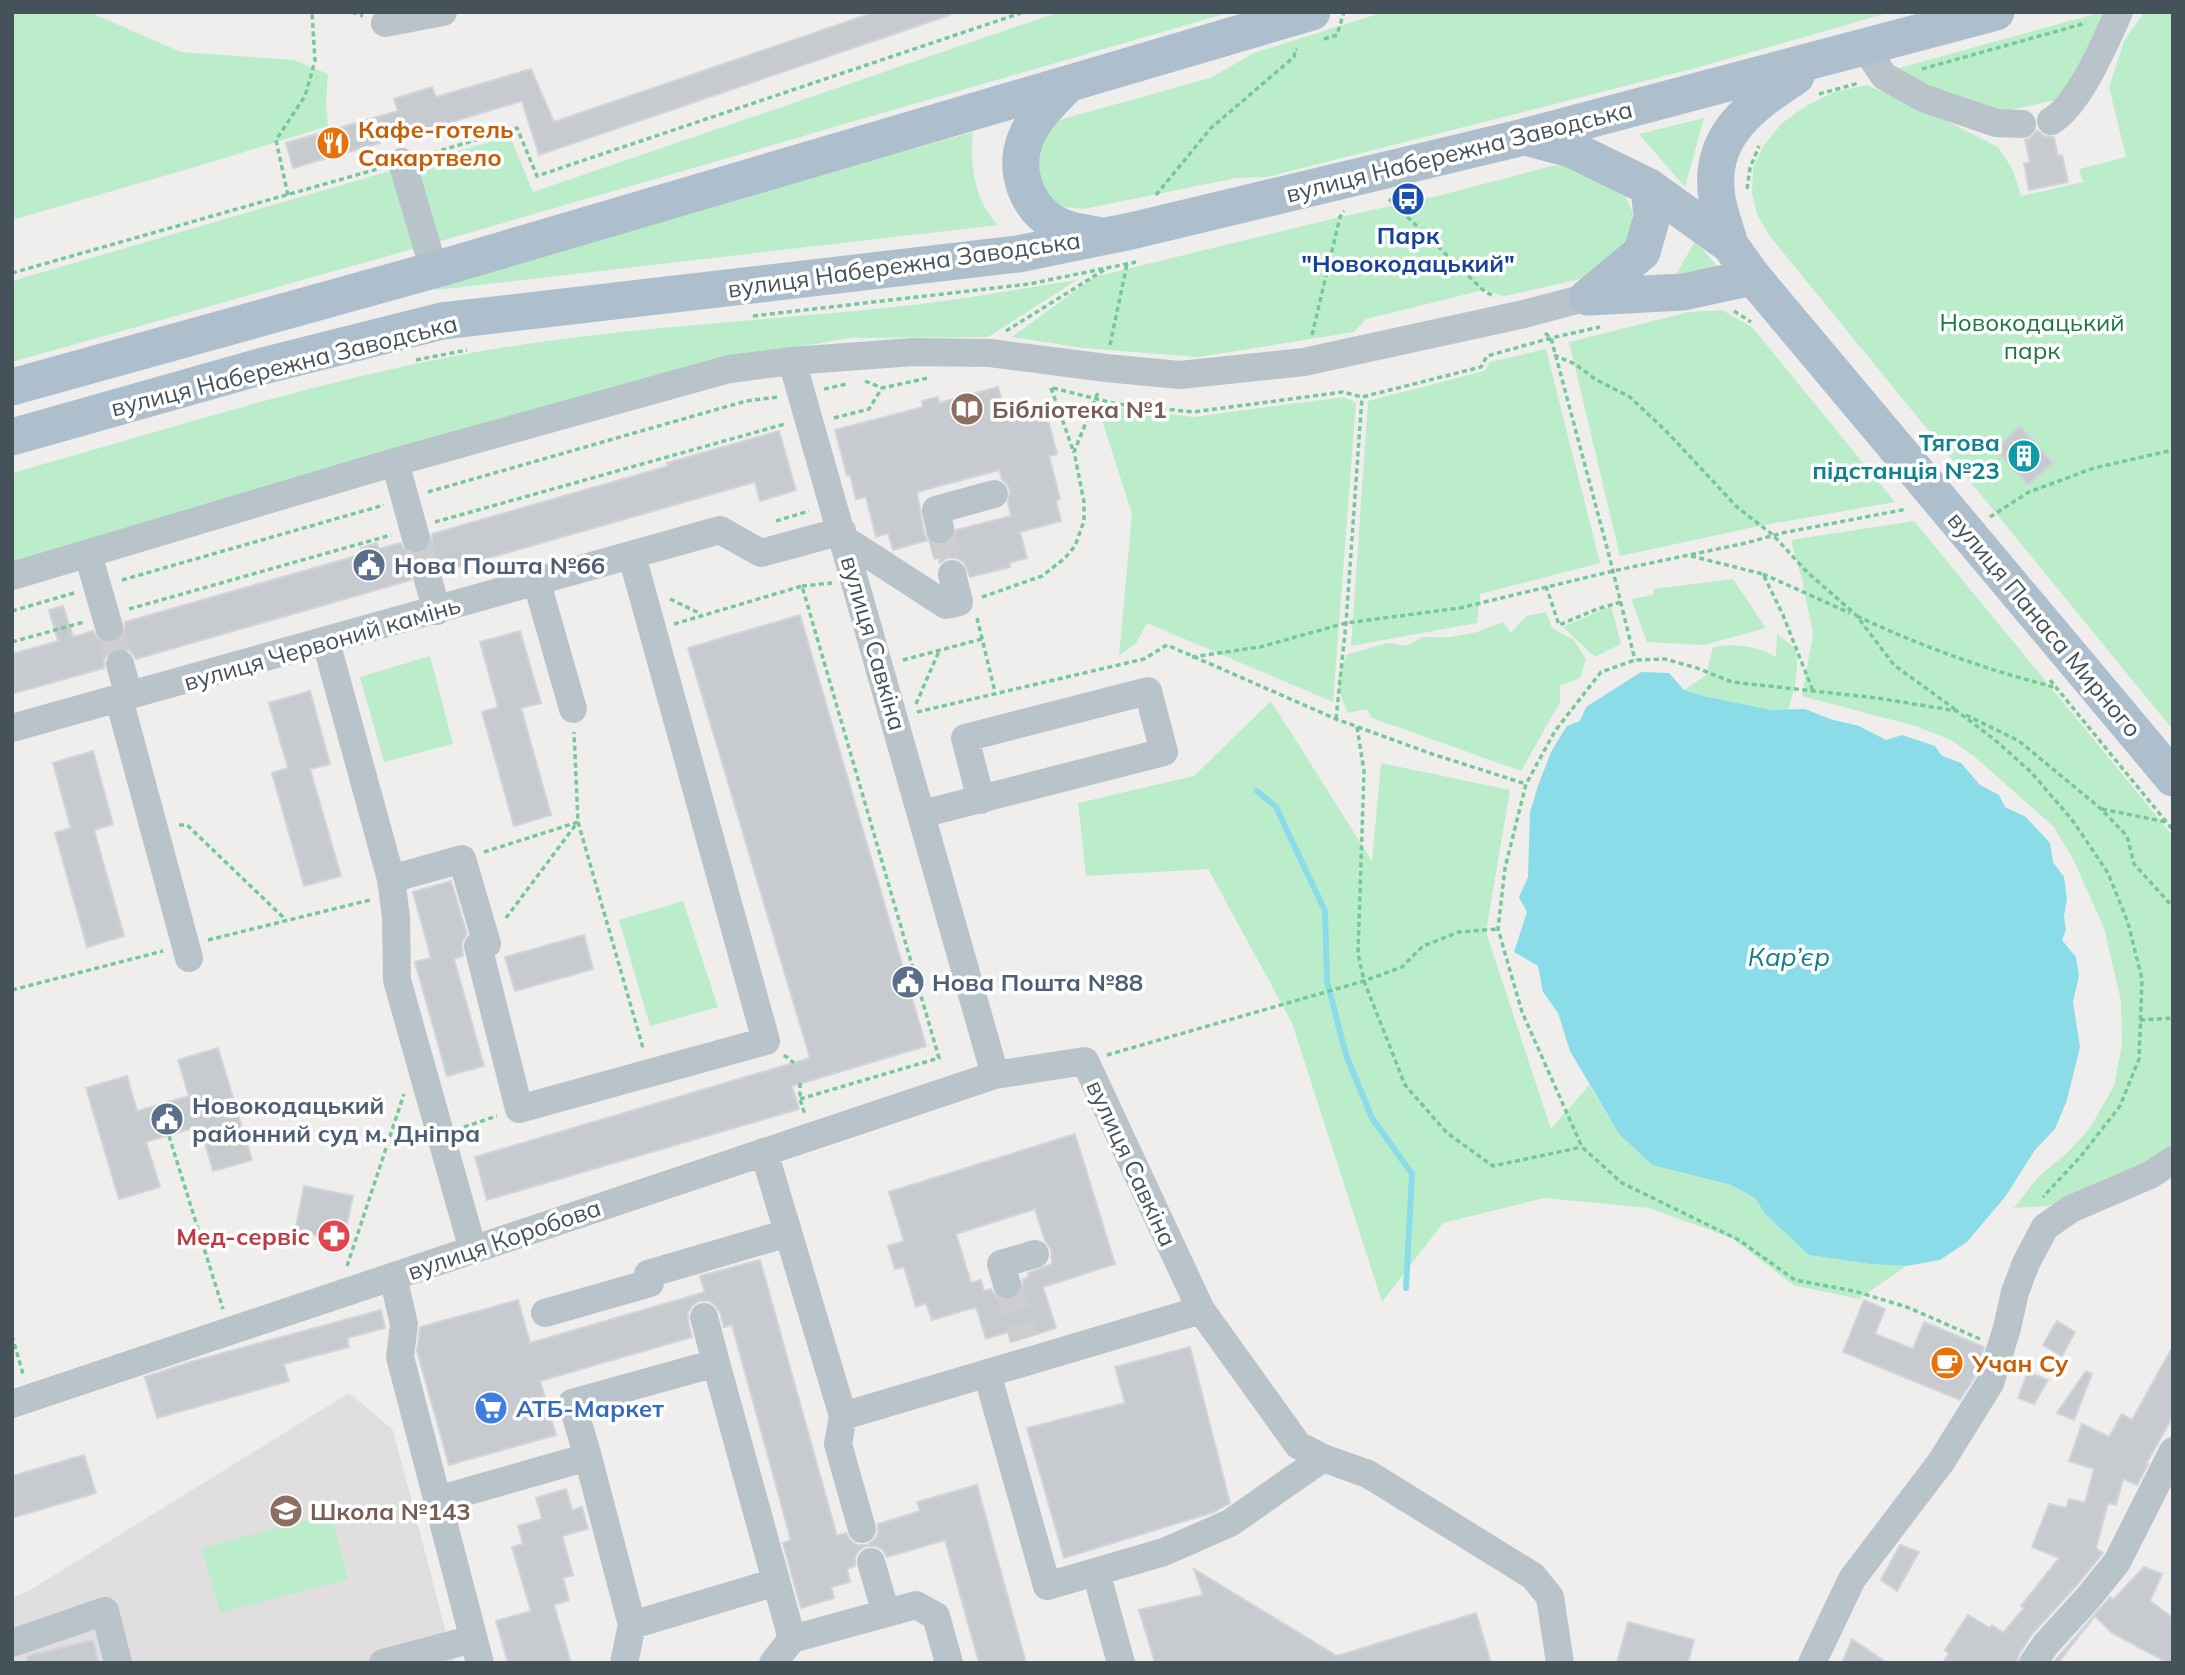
<svg xmlns="http://www.w3.org/2000/svg" width="2185" height="1675" viewBox="0 0 2185 1675" font-family="Mulish,sans-serif">
<rect width="100%" height="100%" fill="#f0eded"/>
<path fill="#e1dedf" d="M349,1393L393,1430L454,1663H12V1597L27,1592Z"/>
<path fill="#bcedcb" d="M12,12H89L181,52L294,60L328,74L326,101L328,126L202,165L12,220Z
M1059,12H1223L1221,15L427,245L12,362V281L510,136L533,192Z
M1384,12H1891L1696,68L1267,177L1236,178L1084,209L1063,207L1045,196L1034,176L1038,140L1052,124L1066,118L1210,78L1254,53Z
M2102,12H2108L2060,99L2002,112L1964,105L1892,70Z
M2144,12H2173V730L1768,234L1757,214L1752,194L1753,168L1764,145L1782,123L1806,106L1834,92L1867,85L1945,120L1998,147L2013,170L2021,196L2083,182L2079,169L2126,157L2109,87L2124,41Z
M1704,118L1685,187L1639,134Z
M973,132C970,166 974,200 998,225L436,290L435,285Z
M1574,164L1607,178L1626,197L1632,211L1634,230L1629,246L1589,277L1505,296L1483,290L1366,319L1354,332L1198,357L1083,348L1012,337L1094,277L1340,217L1442,195L1551,166Z
M1695,241L1719,268L1683,279L1677,273Z
M1077,280L988,337L850,338L763,353L12,562V473C166,430 319,380 476,352C623,326 773,321 921,304C973,298 1025,288 1077,280Z
M1722,310L1752,327L1895,502L1759,526L1620,556L1569,342L1689,312Z
M1546,349L1600,563L1480,594L1477,623L1351,646L1368,401L1484,371L1490,362Z
M1344,397L1356,403L1333,702L1147,623L1136,643L1119,656L1132,514L1102,420L1095,412L1098,405L1193,417Z
M1914,521L2173,836V1154L2106,1193L2047,1206L2014,1208L2037,1178L2067,1153L2090,1128L2114,1086L2122,1044L2121,1001L2104,928L2074,861L2054,827L1976,758L1951,740L1915,726L1802,696L1813,634L1802,579L1791,540Z
M1733,579L1766,628L1704,645L1647,642L1631,599L1653,595L1654,589Z
M1611,606L1621,644L1595,657L1563,627Z
M1546,612L1552,628L1574,640L1586,659L1580,678L1560,686V702L1521,771L1372,718L1367,709L1348,713C1337,686 1333,679 1348,654L1388,643L1407,646L1423,637H1450L1477,632L1503,622L1511,633L1526,616Z
M1777,634L1796,649C1799,670 1795,689 1788,710C1754,711 1717,701 1684,690L1706,675L1713,647C1735,643 1756,645 1776,657Z
M430,656L453,744L384,762L360,677Z
M1271,701L1372,861L1381,763L1510,790L1486,932L1551,1129L1589,1085L1619,1134L1652,1165L1731,1185L1755,1198L1765,1214L1809,1255L1870,1264L1906,1266L1859,1299L1793,1285L1732,1238L1649,1208L1544,1198L1443,1223L1382,1302L1292,1023L1208,869L1086,876L1078,803L1194,776Z
M683,901L718,1007L650,1026L619,920Z
M331,1514L348,1579L220,1613L202,1548Z"/>
<path fill="#8adde8" d="M1641,672L1669,673L1684,690L1703,696L1771,710L1805,709L1830,719L1859,726L1886,740L1902,735L1935,746L1942,756L1961,763L1980,785L1999,795L2005,807L2026,817L2050,843L2053,862L2064,877L2067,899L2064,916L2066,930L2062,940L2076,957L2079,976L2073,1002L2080,1047L2067,1100L2055,1129L2035,1150L2005,1197L1967,1242L1940,1260L1906,1266L1870,1264L1809,1255L1765,1214L1755,1198L1731,1185L1652,1165L1619,1134L1570,1051L1558,1013L1543,992L1538,966L1514,952L1527,912L1519,897L1528,877L1530,812L1538,786L1551,752L1560,737L1567,726L1580,721L1586,707Z"/>
<g fill="none" stroke-linecap="round" stroke-linejoin="round">
<path stroke="#8adde8" stroke-width="6" d="M1257,791L1276,807L1325,911L1327,981L1346,1055L1372,1118L1412,1174L1406,1288"/>
</g>
<path fill="#c7cbd0" stroke="#d1d4d9" stroke-width="2" fill-rule="evenodd" d="M875,12H950V15L539,155L522,101L418,132L378,134L380,143L293,168L286,143L398,111L394,99L432,87L436,97L531,69L554,122Z
M2037,130L2044,136L2054,137L2058,156L2062,155L2068,182L2029,190L2024,163L2030,162L2025,140L2030,138Z
M998,387L1003,405L1023,400L1028,417L1046,412L1057,454L1049,456L1060,499L1056,501L1061,521L1020,532L1027,558L1009,563L1010,567L970,577L964,563L957,558H947L940,563L935,545H943L951,542L956,535V530L1011,516L1008,503L1010,490L1006,483L1002,480L999,470L917,492L924,532L928,540L893,550L888,533L876,537L866,497L856,499L850,475L847,476L835,430L923,407L922,401L938,397L939,403Z
M2020,426L2053,463L2028,485L1995,449Z
M779,431L796,490L760,501L755,482L443,571L438,564L430,560H423L415,565L411,573V580L136,659L131,652L125,648H115L109,652L104,659V668L12,694V654L58,641L49,610L63,606L73,637L93,631L98,639L106,643H113L121,638L125,630V622L363,554L361,548L377,543L379,549L400,543L404,549L411,554H421L427,550L432,543V534L668,466L667,463Z
M800,615L926,1046L792,1086L799,1109L487,1200L475,1157L810,1058L688,648Z
M520,631L541,703L521,708L551,815L514,826L482,712L498,707L480,642Z
M310,691L330,764L310,769L341,876L304,886L272,773L288,768L269,703Z
M93,751L113,824L94,830L124,936L87,947L55,833L71,828L53,763Z
M451,881L467,934L462,942L463,956L454,959L484,1066L447,1076L415,962L431,958L413,892Z
M584,935L593,969L515,991L505,957Z
M218,1048L252,1160L213,1171L200,1126L146,1142L160,1187L119,1199L86,1088L127,1076L137,1111L189,1096L178,1060Z
M1075,1134L1115,1264L1043,1287L1056,1328L1024,1338L1011,1342L1008,1332L986,1339L976,1307L932,1320L926,1303L916,1307L904,1267L895,1269L888,1246L904,1241L889,1192ZM1035,1209L1045,1241L1051,1249L1052,1264L1028,1273L1029,1277L1023,1279V1287L1019,1295L1011,1300H1004L996,1297L991,1289L984,1291L981,1280L971,1283L956,1234Z
M304,1186L353,1196L343,1241L295,1231Z
M760,1260L837,1536L846,1533L850,1540L857,1545H867L874,1540L878,1534V1524L920,1511L917,1502L977,1485L1026,1663H979L945,1540L887,1557L883,1550L876,1546H866L859,1550L855,1557V1566L847,1569L850,1582L831,1587L834,1598L801,1608L783,1543L791,1540L732,1325L724,1327L720,1312L715,1305L709,1301H699L692,1306L688,1312V1321L692,1337L540,1381L556,1435L449,1465L417,1351L420,1327L518,1300L530,1343L705,1292L700,1276Z
M1864,1300L1885,1309L1875,1334L1913,1349L1924,1322L1984,1347L1975,1376L1960,1400L1843,1352Z
M381,1310L385,1328L347,1338L349,1347L284,1364L289,1381L157,1418L145,1377L194,1361Z
M2057,1321L2075,1332L2062,1356L2043,1345Z
M2173,1346V1416L2146,1464H2148L2137,1485L2123,1479L2116,1505L2108,1503L2096,1548L2103,1553L2075,1587L2032,1634L2019,1654L2017,1663H1943L1949,1653L1945,1650L1968,1615L1990,1628L1992,1625L2003,1633L2024,1608L2021,1606L2059,1558L2032,1547L2049,1504L2066,1508L2069,1499L2085,1503L2094,1469L2069,1461L2082,1424L2109,1437L2122,1414L2132,1420Z
M1190,1347L1230,1503L1214,1512L1064,1558L1027,1428L1125,1403L1115,1367Z
M2086,1371L2092,1374L2074,1420L2057,1413Z
M2028,1372L2048,1380L2034,1404L2018,1398Z
M84,1455L96,1493L12,1518V1476Z
M566,1489L572,1510L582,1507L588,1529L562,1536L573,1575L563,1578L569,1600L554,1605L571,1663H508L496,1621L531,1611L512,1547L523,1544L518,1526L542,1519L536,1498Z
M1900,1545L1919,1552L1897,1591L1881,1580Z
M2144,1567L2162,1574L2150,1601L2173,1618V1663H2168L2112,1633L2095,1616L2058,1663H2053L2110,1597L2113,1600Z
M1194,1569L1337,1656L1476,1613L1491,1663H1155L1139,1610L1203,1595Z
M1628,1622L1694,1640L1688,1663H1617Z
M1852,1639L1887,1663H1842Z
M93,1640L99,1663H27V1656Z"/>
<g fill="none" stroke-linecap="round" stroke-linejoin="round">
<path stroke="#ceced0" stroke-width="28" stroke-dasharray="28 14" stroke-linecap="butt" d="M940,529L952,574
M416,538L427,576
M109,627L120,664
M1007,1284L1024,1338"/>
<path stroke="#75c999" stroke-width="3.5" stroke-dasharray="5 3.5" stroke-linecap="butt" d="M352,12L363,16
M1324,39L1337,35L1344,12
M1922,69L2086,23
M1819,94L1859,83
M425,155L517,128L537,176L1024,12
M1747,189L1750,168L1759,146
M288,195L276,140L305,96L315,61L312,12
M1156,195L1211,128L1294,57L1295,50L1297,49
M1389,199L1483,290L1493,296
M12,273L381,168
M1734,311L1751,322
M753,316L1029,284L1136,262
M1006,331L1104,270
M1545,333L1551,338L1610,559L1635,660
M1312,335L1340,217L1344,211
M1110,345L1127,264
M1554,355L1575,364L1595,379L1630,397L1668,433L1737,507L1773,535L1807,572L1856,615L1894,665L1956,710
M416,360L467,350
M865,381L882,388
M1051,388L1073,450
M1053,388L1117,404L1193,412L1343,392L1362,397L1481,367L1487,356L1551,338L1600,327
M824,389L847,384
M834,418L869,409L882,388L928,378
M428,492L746,401L778,397
M1990,517L2029,492L2094,468L2173,450
M776,521L809,511
M435,522L785,424
M1691,556L1763,574L1783,615L1813,691
M1763,574L1850,613
M122,580L384,505
M802,586L832,583
M1546,586L1559,625L1597,609L1621,602
M982,597L1042,576L1065,558L1075,546L1084,521V502L1074,452L1099,390
M670,599L701,614
M129,609L391,535
M12,611L74,593
M1857,616C1920,646 1987,670 2054,687
M977,618L995,692
M674,624L802,586L939,1058L800,1099
M12,642L84,622
M1192,657L1260,647L1346,623L1460,608L1613,571L1746,543L1782,533L1907,509
M903,660L982,639
M2050,680L2173,830
M916,704L939,651
M917,712L1144,659L1167,645L1336,719L1432,754L1526,784
M1966,715L2019,741L2100,808L2127,836L2134,864L2173,907
M1336,719L1346,623L1362,397
M1357,727L1364,771L1358,954L1364,981L1405,1085L1447,1133L1493,1166L1582,1147
M2102,809L2166,822
M578,822L643,1048
M179,825H187L286,920
M484,852L578,822L574,732
M506,918L577,823
M208,940L370,900
M12,990L163,951
M2140,1020L2173,1018
M784,1055L794,1063
M1107,1055L1364,981L1402,967L1423,946L1459,932L1498,929
M800,1083V1099L805,1115
M464,1127L497,1116
M169,1136L223,1309
M347,1266L404,1094
M12,1336L23,1374
M1980,1339L1907,1307L1854,1291L1795,1280L1739,1240L1622,1183L1582,1147L1522,1012L1498,929L1505,868L1526,784L1555,731L1601,672L1635,660L1665,659L1697,668L1732,682L1877,698L1957,711L1995,740L2031,772L2073,821L2108,873L2128,923L2142,979L2139,1059L2120,1106L2081,1156L2043,1197"/>
<path stroke="#b9c3ca" stroke-width="28" d="M385,23L443,12
M1865,48L1884,76L1923,98L1996,123L2022,124
M2051,121C2079,105 2105,43 2119,12
M402,162L434,270
M792,361L995,1075
M395,462L416,538
M940,529L936,510L994,494
M844,539L946,605L959,602L952,574
M88,554L109,627
M12,576L395,462L729,369L792,361L913,352L990,353L1106,368L1180,375L1304,362L1524,314L1588,297
M427,576L437,611
M537,583L573,709
M326,642L391,879L396,917L397,980L473,1250
M120,664L129,696
M119,699L189,958
M12,728L720,530L761,553L842,531
M922,814L1164,752L1148,691L965,738L981,800
M391,879L462,859L487,944L478,946L519,1109L766,1041L632,556
M764,1152L843,1416L1201,1310
M393,1277L404,1324L400,1357L480,1663
M1007,1284L1001,1264L1035,1254
M545,1313L650,1283L648,1274L788,1233
M704,1317L716,1363
M987,1373L1047,1586L1164,1552L1230,1523L1323,1458
M12,1404L995,1075L1085,1061L1201,1310L1298,1445L1323,1458L1368,1474L1533,1576L1550,1597L1560,1663
M843,1416L838,1444L862,1529
M588,1457L632,1625L624,1663
M437,1500L588,1457L572,1403L716,1363L792,1639L916,1605L936,1616L949,1663
M871,1562L886,1613
M1096,1572L1121,1663
M632,1625L776,1582
M12,1643L105,1611L118,1663
M383,1663L473,1639
M773,1663L792,1639
M1812,1663L1852,1579L1941,1462L1990,1383L2007,1328L2015,1292L2026,1263L2045,1227L2071,1209L2150,1175L2173,1160
M2033,1663L2046,1644L2088,1598L2117,1562L2173,1451"/>
<path stroke="#adbfcc" stroke-width="37" d="M1068,84C1052,101 1033,118 1025,140C1012,174 1030,216 1065,228C1075,232 1087,233 1097,235
M1525,137L1571,149L1649,187L1730,245L1753,277L2173,778
M1730,245C1726,229 1719,213 1717,198C1707,136 1751,106 1796,76
M1588,297L1683,292L1753,277
M1588,297L1642,252L1652,217L1649,187
M12,387L434,270L1312,12
M12,437L263,366L442,321L1018,254L1131,231L1524,137L1996,12"/>
</g>
<defs>
<symbol id="restaurant-disc" viewBox="-11 -11 22 22"><circle r="9.5" fill="#e8710a" stroke="#fff"/><path d="M-5-6h1v4h1v-4h1v4h1v-4h1v5L-1.5 .5V6h-2V.5L-5-1ZM5-6V6H3V1.5H1.5Q1.5-4 5-6Z" fill="#fff"/></symbol>
<symbol id="bus-disc" viewBox="-11 -11 22 22"><circle r="9.5" fill="#1a4fb4" stroke="#fff"/><path d="M-5-6H5V4H4V6H2V4H-2V6H-4V4H-5ZM-3.5-4V0h7V-4ZM-3.5 1.2v1.5H-2V1.2ZM2 1.2v1.5H3.5V1.2Z" fill="#fff"/></symbol>
<symbol id="library-disc" viewBox="-11 -11 22 22"><circle r="9.5" fill="#8d6e63" stroke="#fff"/><path d="M-6-4Q-3-5.5-.7-3.5V5Q-3 3-6 4ZM6-4Q3-5.5 .7-3.5V5Q3 3 6 4Z" fill="#fff"/></symbol>
<symbol id="building-disc" viewBox="-11 -11 22 22"><circle r="9.5" fill="#0f9aa8" stroke="#fff"/><path d="M-4-6H4V6H1V3H-1V6H-4ZM-2.5-4.3h1.7v1.8h-1.7ZM.8-4.3h1.7v1.8H.8ZM-2.5-1h1.7V.8h-1.7ZM.8-1h1.7V.8H.8Z" fill="#fff"/></symbol>
<symbol id="civic-disc" viewBox="-11 -11 22 22"><circle r="9.5" fill="#5c6f8a" stroke="#fff"/><path d="M-.6-6.5H3V-4.5H.6V-3L4-1V1h2V6H-6V1h2V-1L-.6-3ZM-1.2 2.5V6h2.4V2.5Z" fill="#fff"/></symbol>
<symbol id="pharmacy-disc" viewBox="-11 -11 22 22"><circle r="9.5" fill="#e0444e" stroke="#fff"/><path d="M-2-6h4v4h4v4h-4v4h-4v-4h-4v-4h4Z" fill="#fff"/></symbol>
<symbol id="cafe-disc" viewBox="-11 -11 22 22"><circle r="9.5" fill="#e8710a" stroke="#fff"/><path d="M-5.5-4.5H6V0H3Q3 3.5 0 3.5H-2.5Q-5.5 3.5-5.5 0ZM3-3.2v2h1.7v-2ZM-6 4.5H4V6H-6Z" fill="#fff"/></symbol>
<symbol id="supermarket-disc" viewBox="-11 -11 22 22"><circle r="9.5" fill="#3f7fe0" stroke="#fff"/><path d="M-6-5.5h2.5l.6 2H6L4.5 2H-2.5L-4.4-4H-6ZM-1.5 3.2a1.3 1.3 0 1 0 .1 0ZM3 3.2a1.3 1.3 0 1 0 .1 0Z" fill="#fff"/></symbol>
<symbol id="school-disc" viewBox="-11 -11 22 22"><circle r="9.5" fill="#8d6e63" stroke="#fff"/><path d="M0-5L7-2L0 1L-7-2ZM-4 1L0 2.5L4 1V4Q0 6-4 4Z" fill="#fff"/></symbol>
</defs>
<g fill-rule="evenodd">
<use href="#restaurant-disc" x="314" y="124" width="38" height="38"/>
<use href="#bus-disc" x="1389" y="180" width="38" height="38"/>
<use href="#library-disc" x="948" y="390" width="38" height="38"/>
<use href="#building-disc" x="2005" y="437" width="38" height="38"/>
<use href="#civic-disc" x="350" y="546" width="38" height="38"/>
<use href="#civic-disc" x="889" y="963" width="38" height="38"/>
<use href="#civic-disc" x="148" y="1100" width="38" height="38"/>
<use href="#pharmacy-disc" x="315" y="1217" width="38" height="38"/>
<use href="#cafe-disc" x="1928" y="1344" width="38" height="38"/>
<use href="#supermarket-disc" x="472" y="1389" width="38" height="38"/>
<use href="#school-disc" x="267" y="1492" width="38" height="38"/>
</g>
<g text-anchor="middle" dominant-baseline="central" stroke-width="7" stroke-linejoin="round" paint-order="stroke">
<g font-size="24" font-weight="bold" fill="#c56008" stroke="#fff" text-anchor="start">
<text x="358" y="129">Кафе-готель<tspan x="358" dy="28">Сакартвело</tspan></text>
<text x="1972" y="1363">Учан Су</text>
</g>
<g font-size="24" fill="#46525a" stroke="#fff">
<text transform="translate(1459 151) rotate(-14)">вулиця Набережна Заводська</text>
<text transform="translate(904 264) rotate(-8)">вулиця Набережна Заводська</text>
<text transform="translate(284 365) rotate(-14)">вулиця Набережна Заводська</text>
<text transform="translate(2045 624) rotate(50)">вулиця Панаса Мирного</text>
<text transform="translate(322 643) rotate(-16)">вулиця Червоний камінь</text>
<text transform="translate(874 643) rotate(74)">вулиця Савкіна</text>
<text transform="translate(1132 1163) rotate(65)">вулиця Савкіна</text>
<text transform="translate(504 1239) rotate(-19)">вулиця Коробова</text>
</g>
<g font-size="24" font-weight="bold" fill="#164399" stroke="#fff">
<text x="1408" y="235">Парк<tspan x="1408" dy="28">"Новокодацький"</tspan></text>
</g>
<g font-size="24" fill="#197841" stroke="#fff">
<text x="2032" y="322">Новокодацький<tspan x="2032" dy="28">парк</tspan></text>
</g>
<g font-size="24" font-weight="bold" fill="#785e54" stroke="#fff" text-anchor="start">
<text x="992" y="409">Бібліотека №1</text>
<text x="310" y="1511">Школа №143</text>
</g>
<g font-size="24" font-weight="bold" fill="#0d838f" stroke="#fff" text-anchor="end">
<text x="2000" y="442">Тягова<tspan x="2000" dy="28">пiдстанцiя №23</tspan></text>
</g>
<g font-size="24" font-weight="bold" fill="#4e5e75" stroke="#fff" text-anchor="start">
<text x="394" y="565">Нова Пошта №66</text>
<text x="932" y="982">Нова Пошта №88</text>
<text x="192" y="1105">Новокодацький<tspan x="192" dy="28">районний суд м. Дніпра</tspan></text>
</g>
<g font-size="24" font-weight="bold" fill="#be3a42" stroke="#fff" text-anchor="end">
<text x="310" y="1236">Мед-сервіс</text>
</g>
<g font-size="24" font-weight="bold" fill="#366cbe" stroke="#fff" text-anchor="start">
<text x="516" y="1408">АТБ-Маркет</text>
</g>
<g font-size="26" font-style="italic" fill="#117d8c" stroke="#fff">
<text x="1789" y="956">Кар’єр</text>
</g>
</g>
<rect width="2185" height="1675" fill="none" stroke="#46525a" stroke-width="28"/>
</svg>
